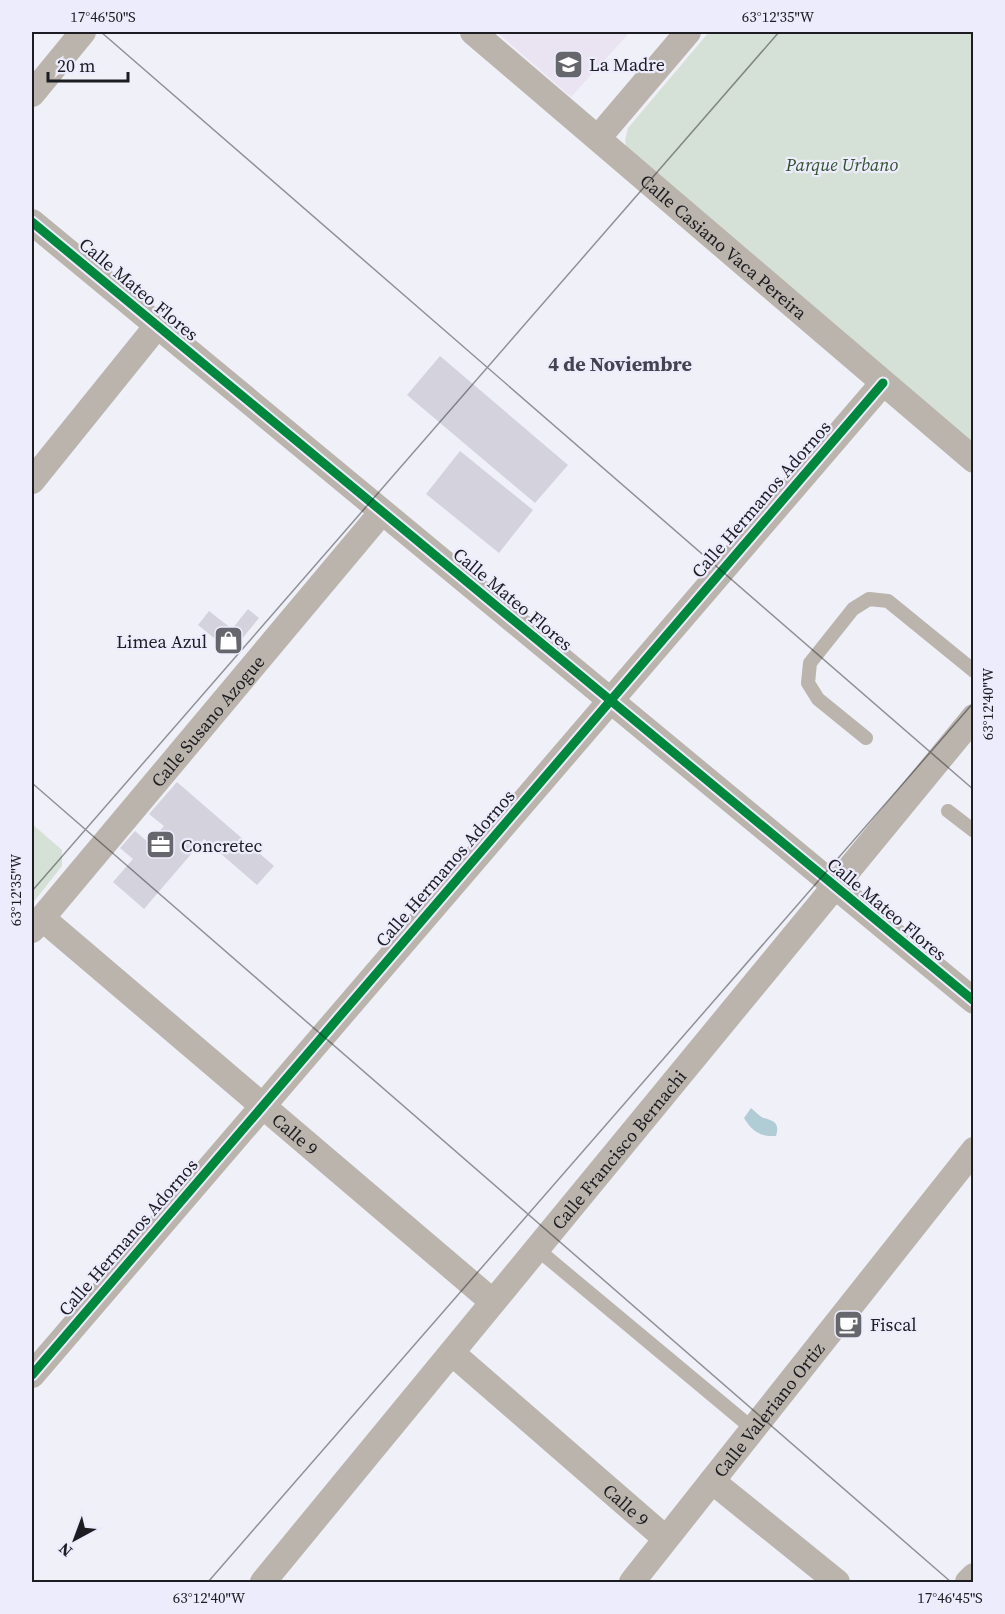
<svg xmlns="http://www.w3.org/2000/svg" width="1005" height="1614" viewBox="0 0 1005 1614" font-family="'Source Serif 4',serif">
<rect width="100%" height="100%" fill="#f0f0f8"/>
<path fill="#e9e3f2" d="M497,32H630L571,97Z"/>
<path fill="#d5e1d6" d="M709,32H973V447L629,158L625,141L628,128Z
M32,824L62,850V866L32,904Z"/>
<path fill="#b0ccd5" d="M751,1108C755,1111 760,1117 764,1118C774,1121 780,1123 776,1136C760,1137 752,1131 744,1118Z"/>
<path fill="#d4d3dd" d="M440,356L568,465L535,503L407,395Z
M460,451L533,510L499,553L426,494Z
M248,609L259,618L231,652L198,625L209,611L232,629Z
M177,782L274,866L257,885L204,839L144,909L113,882L133,859L120,848L135,831L149,843L164,826L149,814Z"/>
<g fill="none" stroke-linecap="round" stroke-linejoin="round">
<path stroke="#bab4ac" stroke-width="14" d="M866,738L818,699L808,683L810,663L853,609L869,599L888,601L974,671
M948,811L974,831
M537,1249L753,1429"/>
<g stroke="#bab4ac" stroke-width="26">
<path id="s1" d="M473,32L974,460"/>
<path d="M32,94L83,32"/>
<path d="M598,138L688,32"/>
<path d="M32,222L974,1001"/>
<path d="M32,481L157,326"/>
<path id="s2" d="M42,918L493,1302"/>
<path id="s3" d="M32,930L382,512"/>
<path id="s4" d="M452,1353L665,1538"/>
<path d="M32,1375L883,383"/>
<path d="M712,1481L837,1582"/>
<path id="s5" d="M263,1582L974,717"/>
<path id="s6" d="M632,1582L974,1150"/>
<path d="M968,1582L974,1576"/>
</g>
<defs>
<path id="cycleway" d="M32,222L974,1001
M32,1375L883,383"/>
</defs>
<use href="#cycleway" stroke="#edecfc" stroke-width="13"/>
<use href="#cycleway" stroke="#00873e" stroke-width="9"/>
</g>
<path fill="none" stroke="#1c1c22" stroke-width="1.5" stroke-opacity="0.45" d="M101,32L974,790M32,783L951,1582M32,891L779,32M208,1582L974,702"/>
<defs>
<symbol id="school-square" viewBox="-11 -11 22 22"><rect x="-9" y="-9" width="18" height="18" rx="4" fill="#66666d" stroke="#edecfc"/><path d="M0-5L7-2L0 1L-7-2ZM-4 1L0 2.5L4 1V4Q0 6-4 4Z" fill="#fff"/></symbol>
<symbol id="shop-square" viewBox="-11 -11 22 22"><rect x="-9" y="-9" width="18" height="18" rx="4" fill="#66666d" stroke="#edecfc"/><path d="M-5-2.5h2.3a2.7 3.5 0 0 1 5.4 0H5L5.5 6h-11ZM-1.5-2.5h3a1.5 2.3 0 0 0-3 0Z" fill="#fff"/></symbol>
<symbol id="office-square" viewBox="-11 -11 22 22"><rect x="-9" y="-9" width="18" height="18" rx="4" fill="#66666d" stroke="#edecfc"/><path d="M-6-3h4V-5.5h4V-3h4V5H-6ZM-1-4.5V-3h2v-1.5ZM-6 0V1H6V0Z" fill="#fff"/></symbol>
<symbol id="cafe-square" viewBox="-11 -11 22 22"><rect x="-9" y="-9" width="18" height="18" rx="4" fill="#66666d" stroke="#edecfc"/><path d="M-5.5-4.5H6V0H3Q3 3.5 0 3.5H-2.5Q-5.5 3.5-5.5 0ZM3-3.2v2h1.7v-2ZM-6 4.5H4V6H-6Z" fill="#fff"/></symbol>
</defs>
<g fill-rule="evenodd">
<use href="#school-square" x="552" y="48" width="33" height="33"/>
<use href="#shop-square" x="212" y="624" width="33" height="33"/>
<use href="#office-square" x="144" y="828" width="33" height="33"/>
<use href="#cafe-square" x="832" y="1308" width="33" height="33"/>
</g>
<g text-anchor="middle" dominant-baseline="central" stroke-width="4.5" stroke-linejoin="round" paint-order="stroke">
<g font-size="18" fill="#1c1c22" stroke="#edecfc" text-anchor="start">
<text x="589" y="64">La Madre</text>
<text x="207" y="641" text-anchor="end">Limea Azul</text>
<text x="181" y="845">Concretec</text>
<text x="870" y="1324">Fiscal</text>
</g>
<g font-size="18" font-style="italic" fill="#30512a" stroke="#edecfc">
<text x="842" y="164">Parque Urbano</text>
</g>
<g font-size="18" fill="#1c1c22" stroke="#edecfc">
<text stroke="none"><textPath href="#s1" startOffset="330">Calle Casiano Vaca Pereira</textPath></text>
<text transform="translate(139 289) rotate(40)">Calle Mateo Flores</text>
<text transform="translate(761 499) rotate(-49)">Calle Hermanos Adornos</text>
<text transform="translate(513 599) rotate(40)">Calle Mateo Flores</text>
<text stroke="none"><textPath href="#s3" startOffset="273">Calle Susano Azogue</textPath></text>
<text transform="translate(445 868) rotate(-49)">Calle Hermanos Adornos</text>
<text transform="translate(887 909) rotate(40)">Calle Mateo Flores</text>
<text stroke="none"><textPath href="#s2" startOffset="333">Calle 9</textPath></text>
<text stroke="none"><textPath href="#s5" startOffset="560">Calle Francisco Bernachi</textPath></text>
<text transform="translate(128 1237) rotate(-49)">Calle Hermanos Adornos</text>
<text stroke="none"><textPath href="#s6" startOffset="220">Calle Valeriano Ortiz</textPath></text>
<text stroke="none"><textPath href="#s4" startOffset="231">Calle 9</textPath></text>
</g>
<g font-size="20" font-weight="bold" fill="#444350" stroke="#edecfc">
<text x="620" y="364">4 de Noviembre</text>
</g>
</g>
<rect width="1005" height="1614" fill="none" stroke="#edecfc" stroke-width="66"/>
<g transform="translate(75 1539) rotate(221)" stroke="#edecfc" stroke-width="4.5" paint-order="stroke">
<path d="M0-4.5L10 22L0 15L-10 22Z" fill="#1c1c22"/>
<text y="-9" font-size="16" font-weight="bold" text-anchor="middle" fill="#1c1c22">N</text>
</g>
<path d="M48 72v9h80v-9" fill="none" stroke="#1c1c22" stroke-width="3"/>
<text x="57" y="72" font-size="18" fill="#1c1c22" stroke="#edecfc" stroke-width="4.5" paint-order="stroke">20 m</text>
<rect x="33" y="33" width="939" height="1548" fill="none" stroke="#1c1c22" stroke-width="2"/>
<g font-size="15" text-anchor="middle" fill="#1c1c22">
<text x="103" y="22">17°46'50"S</text>
<text x="778" y="22">63°12'35"W</text>
<text transform="translate(988 704) rotate(-90)" y="5">63°12'40"W</text>
<text transform="translate(16 890) rotate(-90)" y="5">63°12'35"W</text>
<text x="209" y="1603">63°12'40"W</text>
<text x="950" y="1603">17°46'45"S</text>
</g>
</svg>
